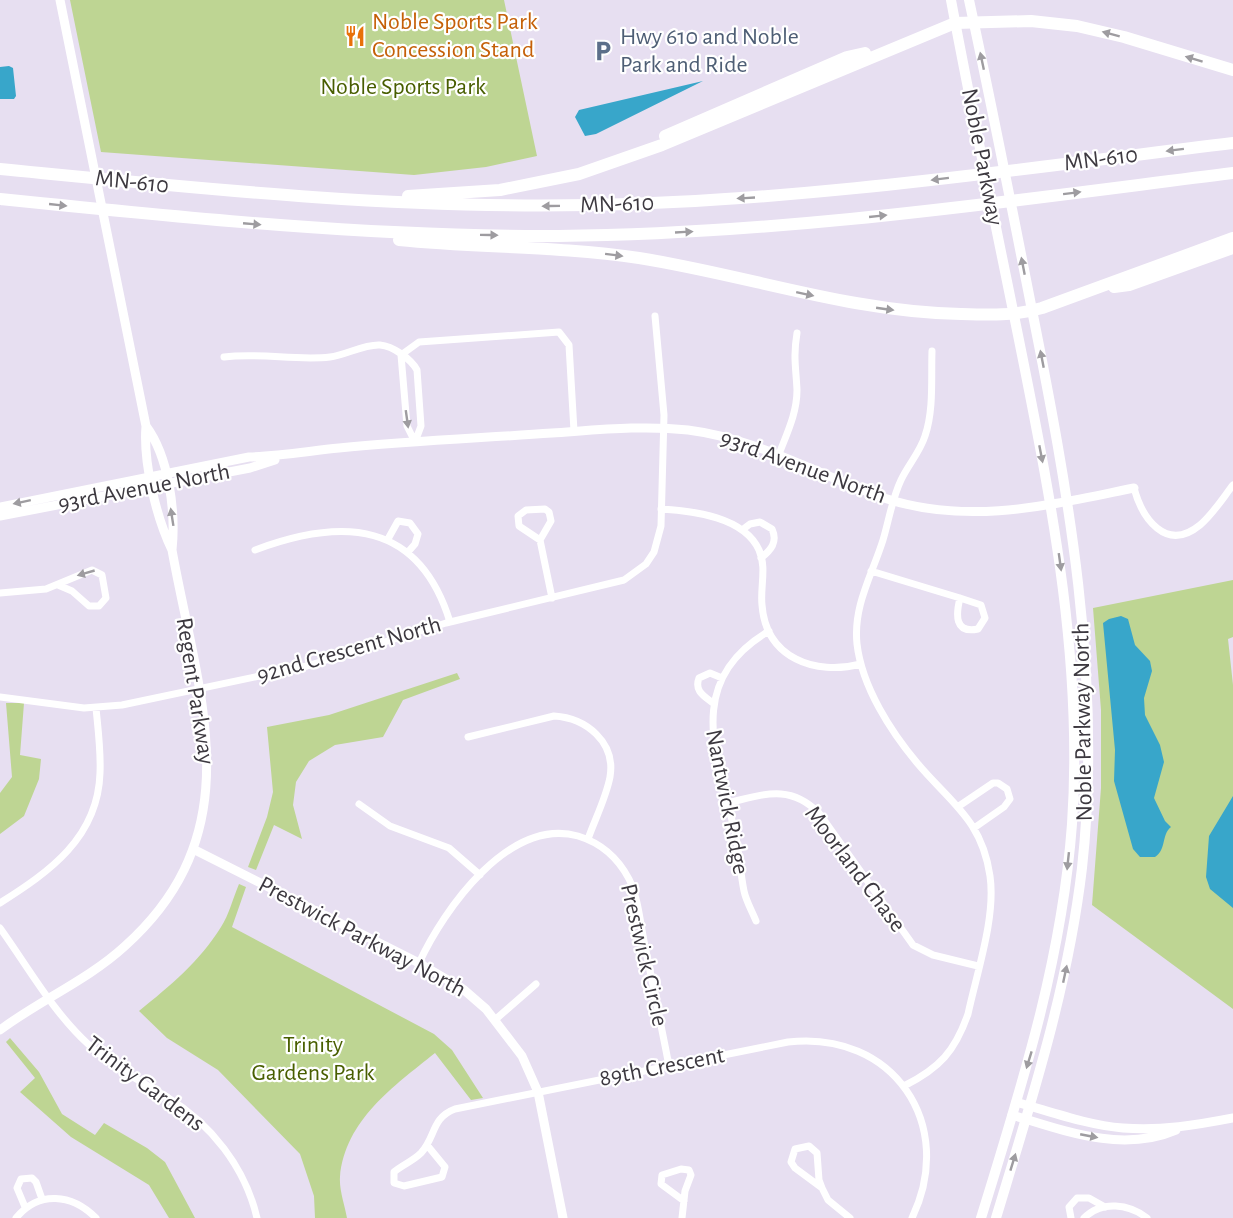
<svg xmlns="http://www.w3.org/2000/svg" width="1233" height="1218" viewBox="0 0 1233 1218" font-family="'Alegreya Sans',sans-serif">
<rect width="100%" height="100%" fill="#e7dff1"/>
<path fill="#bed593" d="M70,0H504L537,156L486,167L414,175L101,152Z
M1233,580V637L1228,639L1233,685V1009L1092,905L1101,788V710L1093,608Z
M457,673L460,679L403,700L383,737L335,745L309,761L296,782L293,805L302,839L274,825L256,870L248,867L267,817L273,792L267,727L329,715Z
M6,703H24L20,755L41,759L39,779L24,816L0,834V793L12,777Z
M239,884L246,887L232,927L434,1034L452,1050L483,1098L471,1100L435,1053C394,1086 345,1120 340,1177C339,1190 345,1206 347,1218H315L314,1196L300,1154L218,1070L167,1038L139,1011C170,986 200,961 221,927C229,915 233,898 239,884Z
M10,1038L39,1072L62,1114L95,1135L104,1123L147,1148L165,1162L195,1218H169L149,1185L71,1137L20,1092L35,1078L6,1042Z"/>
<path fill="#38a6ca" d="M9,66L13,68L16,96L14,99H0V67Z
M703,81L596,134L585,136L575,117L579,110Z
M1121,616L1128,619L1135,645L1150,661L1152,671L1144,698L1145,715L1160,745L1164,762L1154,798L1165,821L1171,827C1161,835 1167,849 1155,857H1140L1133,849L1114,781L1115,750L1103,623L1109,619Z
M1233,796V908L1210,889L1206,877L1209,836Z"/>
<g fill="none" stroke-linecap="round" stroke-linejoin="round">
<path stroke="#fff" stroke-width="7" d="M401,355L419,342L559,332L569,345L574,431
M401,355L407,426L415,442
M224,357C260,352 295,361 330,357C346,355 364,344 380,345C393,346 411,359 417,370L421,426L415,442
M779,454C787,433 797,413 797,390C796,368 793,357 797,333
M1134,488C1142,518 1166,553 1200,525C1213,514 1223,498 1233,485
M545,509L549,512L551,521L540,540L519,526L518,516L526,510Z
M661,509C694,511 744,517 759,550C767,568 760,587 762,605C766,658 815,676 861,664
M742,530L750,524L760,522L772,529C778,542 771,550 761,558
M388,539L398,521L410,523L418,534L415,544L408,552
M540,540L552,598
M255,550C343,517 419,521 450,622
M871,571L960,598
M0,593L46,589L92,570L102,575L106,598L99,606H89L72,591L58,585
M960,598L981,605L985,618L978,629C954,634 956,614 960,598Z
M0,697L84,708L122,705L307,666L446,623L624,580L646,564L654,552L661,526L664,415L655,316
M713,703C704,696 694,691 699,678L710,673L722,678
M468,737L554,716C586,718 616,742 610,777C606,798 595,819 588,839
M727,803C763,795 789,783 819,813L913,945L933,955L978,966
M359,804L390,826L449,848L480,875
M959,806L993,783H998L1007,789L1010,799L1004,807L974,828
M0,903C49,872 98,838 100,773C101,751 98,729 96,708
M756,921C752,911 746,901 744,891C740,871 739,851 735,832C716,755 684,681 769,631
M0,928C28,967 53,1012 88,1044C112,1067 139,1080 167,1097C211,1124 245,1167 257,1218
M419,963C444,909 509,817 578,836C601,843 618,858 629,879C638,897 640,921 644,941C652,982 661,1024 669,1066
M496,1019L536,984
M904,1086C940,1068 955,1051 968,1014C977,972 996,917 990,876C982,820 951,803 918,764C891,732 862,687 857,644C853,606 872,575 883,540C889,520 892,499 901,480C908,465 920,452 925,436C934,410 931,378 932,351
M427,1145L445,1167L442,1177L404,1186L394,1183V1172C402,1165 413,1161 421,1153C436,1137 431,1118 455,1109L788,1042C893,1030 957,1124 912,1218
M809,1146L817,1153L819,1180L822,1188L795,1168L791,1162L795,1149Z
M822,1188L828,1200L850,1218
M25,1207L17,1188L21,1179L32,1178L36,1182L42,1199
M16,1218C39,1190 72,1194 96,1218
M682,1218L685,1191L691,1175L689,1170L681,1169L662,1175L661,1184L684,1201
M1071,1218L1069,1207L1077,1198H1089L1105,1207
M1084,1218C1102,1200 1129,1204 1147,1218"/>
<path stroke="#fff" stroke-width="9" d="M146,426C169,457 176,512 172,550
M0,507L249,457C280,456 309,451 339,448C410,441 481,438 552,433C597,430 643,425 688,430C759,439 818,475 884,498C969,526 1050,505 1134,488
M0,516L250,468L275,460
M193,849L419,963L463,989L486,1009L522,1056L538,1092L563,1218
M0,1030C40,1000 88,980 125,946C254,830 198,695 172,550C156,517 143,462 146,426L60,0
M1016,1102C1052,1112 1087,1125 1123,1128C1161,1131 1197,1125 1233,1118
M1012,1115C1065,1131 1122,1153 1176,1130"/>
<path stroke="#fff" stroke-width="10" d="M951,0C973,118 998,236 1022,355C1053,510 1083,665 1072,824C1062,961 1021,1088 981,1218
M969,0C991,102 1011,203 1031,305C1068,490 1103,679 1082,868C1068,988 1031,1102 996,1218"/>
<path stroke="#fff" stroke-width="12" d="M665,136L847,57L865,53
M0,169C196,188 392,209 589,205C805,201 1019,169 1233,143
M408,196L500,190L579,174L662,145L955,23L1031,21L1077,26L1124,37L1233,70
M0,199C186,218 371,237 558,236C785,234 1009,201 1233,173
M399,240C479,248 559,246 639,258C747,275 850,312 961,314C989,315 1015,316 1042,308L1233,238
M1114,287L1129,285L1233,248"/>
</g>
<defs><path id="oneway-solid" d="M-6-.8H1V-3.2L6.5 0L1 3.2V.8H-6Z" transform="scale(1.5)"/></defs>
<g fill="#9e9ca0">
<use href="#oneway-solid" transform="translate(1111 34) rotate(-165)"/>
<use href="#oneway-solid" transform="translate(1194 59) rotate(-163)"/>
<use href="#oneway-solid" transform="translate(982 61) rotate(-102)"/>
<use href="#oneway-solid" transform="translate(1175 150) rotate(173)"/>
<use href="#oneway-solid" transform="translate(940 179) rotate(173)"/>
<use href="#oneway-solid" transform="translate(1072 193) rotate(-7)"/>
<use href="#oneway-solid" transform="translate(746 198) rotate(177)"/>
<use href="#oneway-solid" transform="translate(58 205) rotate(6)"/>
<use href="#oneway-solid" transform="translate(551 206) rotate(179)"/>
<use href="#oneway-solid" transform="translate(878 216) rotate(-6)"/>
<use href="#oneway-solid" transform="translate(252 224) rotate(5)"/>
<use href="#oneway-solid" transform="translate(684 232) rotate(-3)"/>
<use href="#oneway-solid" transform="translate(489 235) rotate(1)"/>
<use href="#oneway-solid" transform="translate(614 255) rotate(7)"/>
<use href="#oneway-solid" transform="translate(1023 266) rotate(-101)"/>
<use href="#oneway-solid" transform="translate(805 294) rotate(12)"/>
<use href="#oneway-solid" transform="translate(885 309) rotate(8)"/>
<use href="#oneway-solid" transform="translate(1042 359) rotate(-101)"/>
<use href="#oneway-solid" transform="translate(407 419) rotate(82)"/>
<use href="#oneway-solid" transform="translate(1041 454) rotate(79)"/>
<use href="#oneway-solid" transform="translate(22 502) rotate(168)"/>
<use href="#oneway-solid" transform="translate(172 517) rotate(-99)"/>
<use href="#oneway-solid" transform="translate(1060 562) rotate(82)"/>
<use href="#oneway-solid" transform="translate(86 573) rotate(164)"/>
<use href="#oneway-solid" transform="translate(1068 861) rotate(96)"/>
<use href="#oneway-solid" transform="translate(1065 974) rotate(-78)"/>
<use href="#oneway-solid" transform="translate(1029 1060) rotate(107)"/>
<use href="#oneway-solid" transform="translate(1089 1136) rotate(11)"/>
<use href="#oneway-solid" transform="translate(1013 1162) rotate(-73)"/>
</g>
<defs>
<symbol id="restaurant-bare" viewBox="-9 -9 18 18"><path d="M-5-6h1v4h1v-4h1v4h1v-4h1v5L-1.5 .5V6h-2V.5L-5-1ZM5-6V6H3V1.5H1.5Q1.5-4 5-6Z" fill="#e8710a" stroke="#fff" stroke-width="2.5" paint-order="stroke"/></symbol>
<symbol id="parking-bare" viewBox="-9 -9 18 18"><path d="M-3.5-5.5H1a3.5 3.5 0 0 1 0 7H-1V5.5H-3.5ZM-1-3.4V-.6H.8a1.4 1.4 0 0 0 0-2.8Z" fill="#5c6f8a" stroke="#fff" stroke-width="2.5" paint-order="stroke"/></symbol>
</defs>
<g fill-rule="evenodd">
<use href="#restaurant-bare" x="340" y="21" width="30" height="30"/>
<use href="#parking-bare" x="588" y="36" width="30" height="30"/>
</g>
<g text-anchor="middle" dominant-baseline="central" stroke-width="4.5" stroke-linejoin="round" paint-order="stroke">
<g font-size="24" fill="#c56008" stroke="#fff" text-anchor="start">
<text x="372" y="22">Noble Sports Park<tspan x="372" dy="28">Concession Stand</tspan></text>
</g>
<g font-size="24" fill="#4e5e75" stroke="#fff" text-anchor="start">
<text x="620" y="37">Hwy 610 and Noble<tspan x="620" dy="28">Park and Ride</tspan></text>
</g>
<g font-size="24" fill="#485e00" stroke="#fff">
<text x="403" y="87">Noble Sports Park</text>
<text x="313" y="1045">Trinity<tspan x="313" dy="28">Gardens Park</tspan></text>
</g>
<g font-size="24" fill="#3d3940" stroke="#fff">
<text transform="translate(982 157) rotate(79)">Noble Parkway</text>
<text transform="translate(1101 159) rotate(-7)">MN-610</text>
<text transform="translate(132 182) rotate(6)">MN-610</text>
<text transform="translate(617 204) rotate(-2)">MN-610</text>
<text transform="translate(803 467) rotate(20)">93rd Avenue North</text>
<text transform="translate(144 488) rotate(-11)">93rd Avenue North</text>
<text transform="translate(349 650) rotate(-16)">92nd Crescent North</text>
<text transform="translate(195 691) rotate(81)">Regent Parkway</text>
<text transform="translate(1083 722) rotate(-91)">Noble Parkway North</text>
<text transform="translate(727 802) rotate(79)">Nantwick Ridge</text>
<text transform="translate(855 869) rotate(53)">Moorland Chase</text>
<text transform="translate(362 937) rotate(28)">Prestwick Parkway North</text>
<text transform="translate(644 955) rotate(77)">Prestwick Circle</text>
<text transform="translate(662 1067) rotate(-11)">89th Crescent</text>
<text transform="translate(145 1084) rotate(37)">Trinity Gardens</text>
</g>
</g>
</svg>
